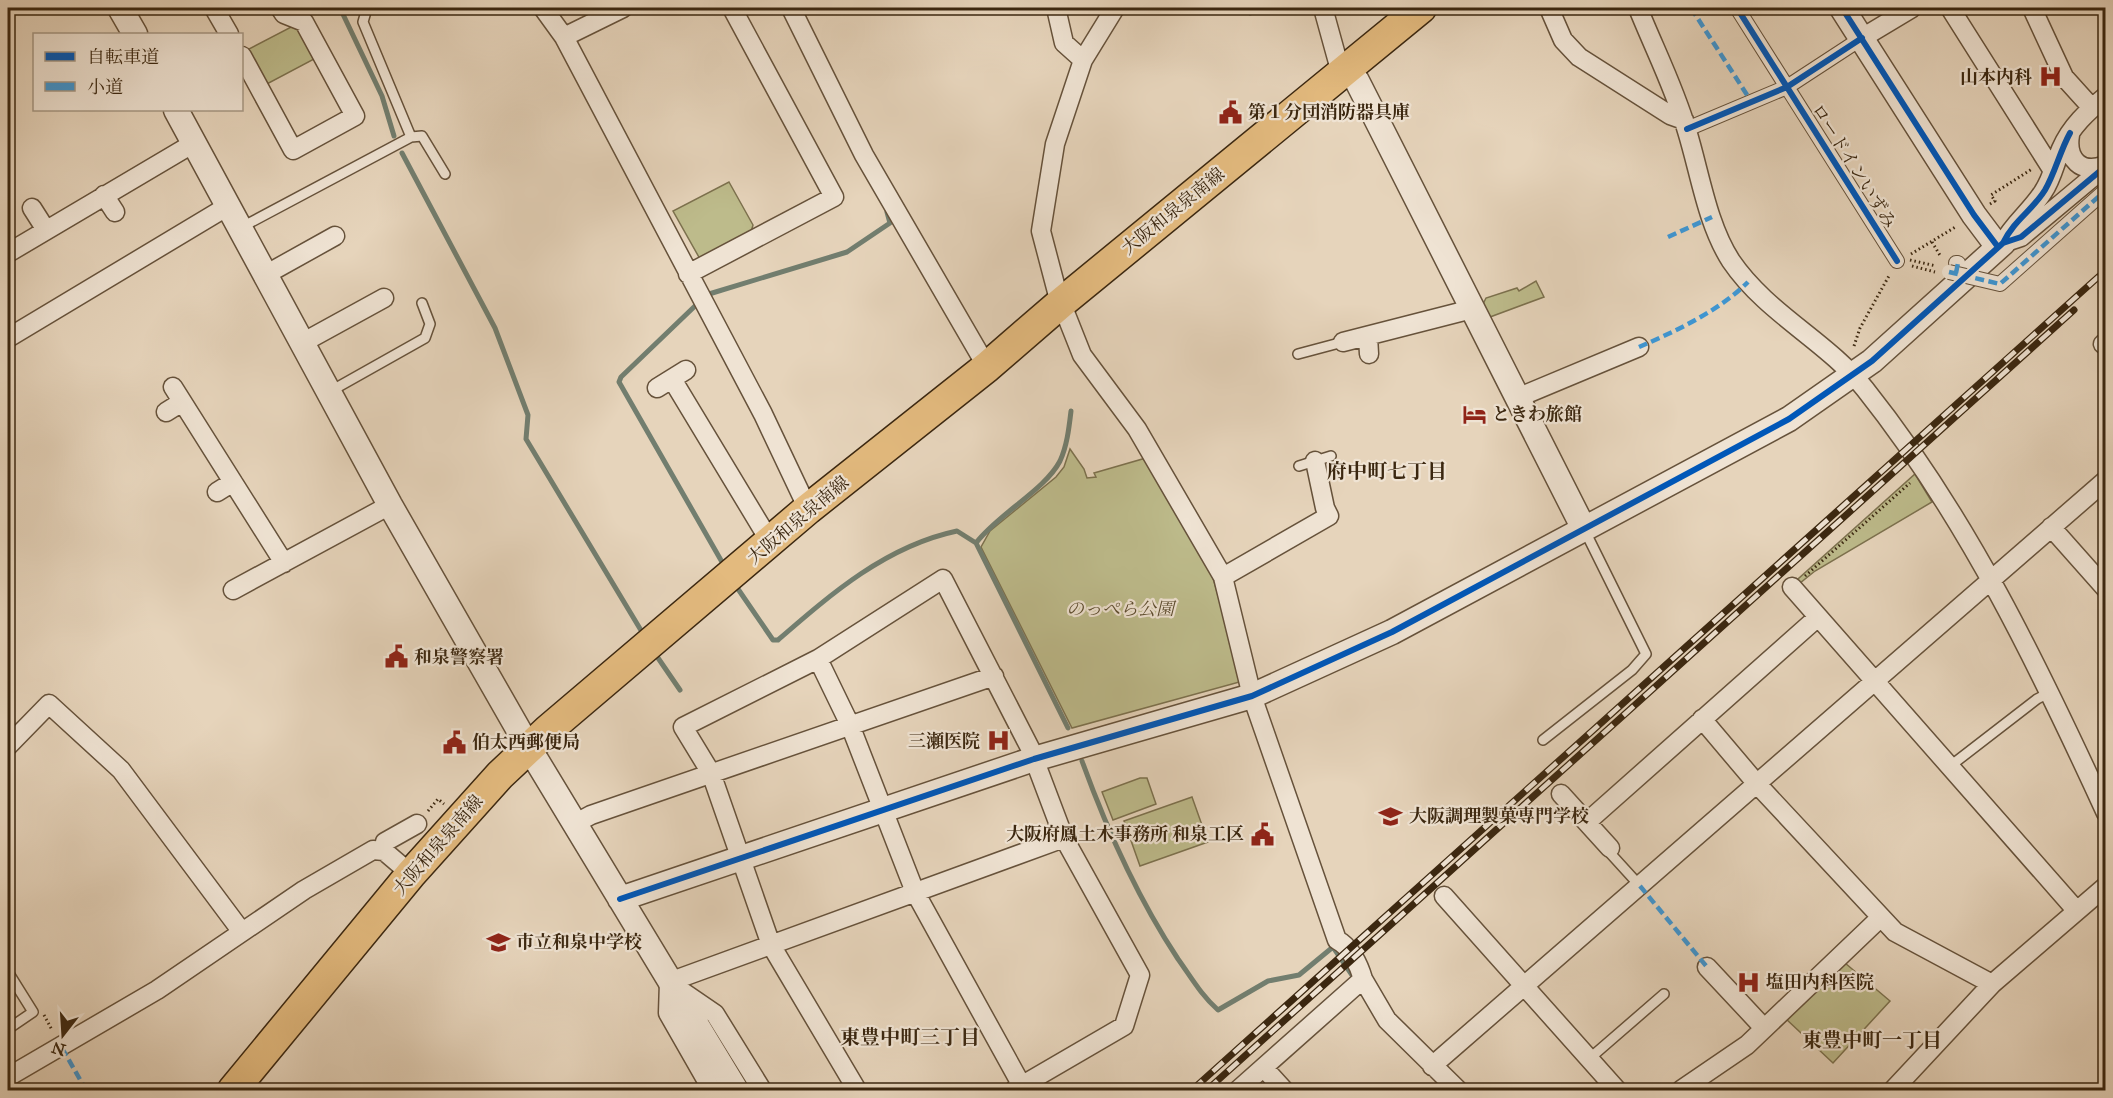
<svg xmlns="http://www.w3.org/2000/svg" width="2113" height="1098" viewBox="0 0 2113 1098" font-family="'IM FELL Great Primer','Noto Serif JP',serif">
<rect width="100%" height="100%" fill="#e6d4bb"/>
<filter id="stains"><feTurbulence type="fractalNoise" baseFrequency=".00333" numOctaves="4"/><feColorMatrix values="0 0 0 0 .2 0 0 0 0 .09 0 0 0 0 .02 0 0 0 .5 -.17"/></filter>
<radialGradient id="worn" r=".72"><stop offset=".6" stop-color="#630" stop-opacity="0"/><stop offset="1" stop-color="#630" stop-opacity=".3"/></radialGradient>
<path fill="#bdbb8b" stroke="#7c714e" stroke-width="1.5" d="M293,26L300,29L316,58L265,85L247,50Z
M729,182L753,225L751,232L700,259L673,211Z
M1536,281L1544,297L1490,317L1483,304L1486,298L1517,288L1519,291Z
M1070,449L1084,469L1087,478L1096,477L1094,473L1146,458L1213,578L1243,681L1072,728L981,547L990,531L1056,477L1064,467Z
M1915,474L1932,502L1815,571L1800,583L1798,579Z
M1140,778H1147L1156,804L1113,820L1102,792Z
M1192,797L1208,842L1140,866L1124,821Z
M1845,963L1890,1001L1833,1063L1785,1018Z"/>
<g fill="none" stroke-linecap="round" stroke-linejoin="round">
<path stroke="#727e6f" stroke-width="5" d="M340,8L382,96L394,136
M1250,13L1252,8
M402,153L495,328L528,415L526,439L642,632
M709,294L847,252L890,223L887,212
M695,306L621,377L619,382L722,562
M976,543C998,514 1045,490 1060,461C1067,446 1069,428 1071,411
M738,589L773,640H778C831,594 886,546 957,531L976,543L1068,728
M656,655L680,690
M1082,761C1107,830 1137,897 1178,959C1191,977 1201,995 1218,1010L1268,981L1299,975L1333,947L1352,975"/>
<defs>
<path id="service" d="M411,137L422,136L445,174
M240,228L411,137L363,22L367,8
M1298,354L1343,342
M329,392L425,338L430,324L422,303
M1299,466L1331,456
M1543,740L1632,670L1646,654L1584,529
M1949,767L2037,699L2051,692
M1610,848V853L1640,886
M8,972L33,1012L8,1029
M1589,1059L1664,994"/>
<path id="pedestrian" d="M1737,8L1897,261
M1687,129L1787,87L1862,38
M1956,273L1958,263H1956"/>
<path id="minor" d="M214,8L229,34
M543,8L564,37L763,414L808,509
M791,8L864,155L987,367
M1056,8L1064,43L1083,60
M1115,8L1083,60L1055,144L1041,231L1057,292L1082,355L1137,429L1223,577L1252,696L1337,940C1350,946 1359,965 1363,979
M1323,8L1339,66L1346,68
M1549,8L1563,40L1579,57L1670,115L1684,120
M1638,8C1654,48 1675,89 1687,131C1700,173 1707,224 1731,261C1767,314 1827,341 1865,389C1967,517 2038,665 2106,813
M1950,8L2053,171
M2032,8L2064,77L2092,108
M564,37L623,8
M1862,38L1912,8
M242,56L293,150L355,116L304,22L284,14L280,8
M2070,135C2066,159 2081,175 2105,165
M104,195L115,212
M32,208L46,230
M2003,243C2014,223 2031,211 2043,192C2052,179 2055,163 2061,149C2071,126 2087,112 2106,96
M2003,243L2021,237L2106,166
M8,253L194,143
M688,274L834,197L732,8
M265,275L335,236
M1368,336L1369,354
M8,338L228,206
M1343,342L1472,309
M302,343L384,298
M2103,344L2106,346
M672,379L771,543
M173,387L284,563
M657,388L686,370
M1517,398L1639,347
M166,412L182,402
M217,492L233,482
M2051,527L2106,589
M1223,577L1329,516L1325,508L1315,461
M1792,587L2076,910
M233,590L390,505
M818,659L683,727L711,773L771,945L857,1090
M1702,719L1757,784L1895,932L1992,984
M8,746L49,704L121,770L242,932
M1561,794L1610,848
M1587,822L1818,617
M576,823L591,815L994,676
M384,851L385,842L417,824
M1444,896L1617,1090
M1707,967L1764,1028
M669,982L1064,838
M669,982L668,1013L712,1090
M677,988L715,1014L762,1090
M1432,1066L2106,480
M1264,1068L1284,1090
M8,1077L157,990L304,890L373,850L384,851L411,874
M1014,1090L1124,1026L1140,975L1064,838L1030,748L943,579L818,659L850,725L915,892L1022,1086
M1238,1090L1363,979L1387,1020L1458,1090
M1681,1090L1747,1045L1880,918
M1893,1090L1992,984L2106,886"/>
<path id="tertiary" d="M120,8L135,34
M1842,8L1974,215L1998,247
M1346,68L1357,81L1584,529
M176,110L390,505L529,748L736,1090
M620,899L1034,759L1252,696L1392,632L1789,419L1872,361L2003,243"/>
<path id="primary" d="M233,1090L411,874L500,775L548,730L808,509L987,367L1061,303L1421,8"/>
</defs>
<use href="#service" stroke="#66523b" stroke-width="12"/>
<use href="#pedestrian" stroke="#66523b" stroke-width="16"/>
<use href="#minor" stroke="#66523b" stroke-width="21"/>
<use href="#tertiary" stroke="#66523b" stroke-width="27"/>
<use href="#primary" stroke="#3b2710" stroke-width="33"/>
<path stroke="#3b2710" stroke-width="3" stroke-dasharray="1.5 3" stroke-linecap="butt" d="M1990,204L1995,201L1991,195L2032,169
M1932,242L1941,257
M1911,254L1957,226
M1910,260L1936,266
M1912,266L1935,272
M1854,346L1860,328L1890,274
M1805,576L1910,483
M428,811L438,799L444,804
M44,1015L52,1030"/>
<use href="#service" stroke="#efe3d3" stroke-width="9"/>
<use href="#pedestrian" stroke="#efe3d3" stroke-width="14"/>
<use href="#minor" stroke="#efe3d3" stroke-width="18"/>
<use href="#tertiary" stroke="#efe3d3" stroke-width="24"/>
<use href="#primary" stroke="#e3ba7e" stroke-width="30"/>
<defs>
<path id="rail" d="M1192,1090L2106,270
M1207,1090L2074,310"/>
</defs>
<use href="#rail" stroke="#3b2710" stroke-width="7"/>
<use href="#rail" stroke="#efe3d3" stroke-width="4.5" stroke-dasharray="14" stroke-linecap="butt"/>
<defs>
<path id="pedestrian-bridge" d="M1949,272L2000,284L2106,190"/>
</defs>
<use href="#pedestrian-bridge" stroke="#66523b" stroke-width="16" stroke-linecap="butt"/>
<use href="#pedestrian-bridge" stroke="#efe3d3" stroke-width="14"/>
<path stroke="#3e96d3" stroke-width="4.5" stroke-dasharray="9 4.5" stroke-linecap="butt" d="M1691,8L1751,101
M1668,237L1712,217
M1949,272L2000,284L2106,190
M1956,273L1958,263H1956
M1639,347C1676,331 1719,311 1748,282
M1640,886L1707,967
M62,1048L86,1090"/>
<defs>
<path id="cycleway" d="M1737,8L1897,261
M1842,8L1974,215L1998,247
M1687,129L1787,87L1862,38
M2003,243L2021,237L2106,166
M620,899L1034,759L1252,696L1392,632L1789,419L1872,361L2003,243C2015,219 2032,211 2045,190C2055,173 2060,151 2070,133"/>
</defs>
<use href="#cycleway" stroke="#efe3d3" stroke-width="10"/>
<use href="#cycleway" stroke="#0057b8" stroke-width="6"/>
</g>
<defs>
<symbol id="hospital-bare" viewBox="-9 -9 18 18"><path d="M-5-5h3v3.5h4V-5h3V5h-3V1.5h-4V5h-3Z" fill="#8f2418" stroke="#efe3d3" stroke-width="2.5" paint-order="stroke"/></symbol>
<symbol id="civic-bare" viewBox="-9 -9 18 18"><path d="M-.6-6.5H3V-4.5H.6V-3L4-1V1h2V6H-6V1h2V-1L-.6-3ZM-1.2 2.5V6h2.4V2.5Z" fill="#8f2418" stroke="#efe3d3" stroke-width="2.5" paint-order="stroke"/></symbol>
<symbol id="hotel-bare" viewBox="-9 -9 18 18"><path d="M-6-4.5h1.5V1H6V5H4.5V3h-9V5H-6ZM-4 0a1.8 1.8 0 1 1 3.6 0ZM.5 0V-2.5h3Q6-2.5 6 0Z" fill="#8f2418" stroke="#efe3d3" stroke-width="2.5" paint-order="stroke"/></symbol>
<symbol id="school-bare" viewBox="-9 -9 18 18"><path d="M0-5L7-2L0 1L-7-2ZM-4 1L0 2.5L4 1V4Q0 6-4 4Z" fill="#8f2418" stroke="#efe3d3" stroke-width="2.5" paint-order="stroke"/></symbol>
</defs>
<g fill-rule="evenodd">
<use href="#hospital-bare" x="2034" y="60" width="33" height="33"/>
<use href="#civic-bare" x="1214" y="96" width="33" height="33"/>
<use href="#hotel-bare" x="1458" y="398" width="33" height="33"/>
<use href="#civic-bare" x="380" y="640" width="33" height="33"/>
<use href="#hospital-bare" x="982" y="724" width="33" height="33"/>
<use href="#civic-bare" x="438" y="726" width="33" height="33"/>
<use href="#school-bare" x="1374" y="800" width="33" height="33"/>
<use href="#civic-bare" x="1246" y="818" width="33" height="33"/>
<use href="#school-bare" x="482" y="926" width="33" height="33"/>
<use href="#hospital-bare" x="1732" y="966" width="33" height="33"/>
</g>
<g text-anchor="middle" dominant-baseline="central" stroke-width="4.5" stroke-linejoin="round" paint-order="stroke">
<g font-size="18" font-weight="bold" fill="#3b2710" stroke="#efe3d3" text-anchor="start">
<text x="2032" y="77" text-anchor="end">山本内科</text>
<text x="1248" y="112">第１分団消防器具庫</text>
<text x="1492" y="414">ときわ旅館</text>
<text x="414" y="657">和泉警察署</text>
<text x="980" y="741" text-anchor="end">三瀬医院</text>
<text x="472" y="742">伯太西郵便局</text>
<text x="1409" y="816">大阪調理製菓専門学校</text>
<text x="1244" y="834" text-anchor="end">大阪府鳳土木事務所 和泉工区</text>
<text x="516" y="942">市立和泉中学校</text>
<text x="1766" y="982">塩田内科医院</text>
</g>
<g font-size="18" fill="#3b2710" stroke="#efe3d3">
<text transform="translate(1854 166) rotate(58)">ロードインいずみ</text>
<text transform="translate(1173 211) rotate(-39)">大阪和泉泉南線</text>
<text transform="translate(798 520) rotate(-40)">大阪和泉泉南線</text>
<text transform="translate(438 845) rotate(-49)">大阪和泉泉南線</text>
</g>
<g font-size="18" font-style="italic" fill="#5c4c2f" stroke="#efe3d3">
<text x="1120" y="609">のっぺら公園</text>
</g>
<g font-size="20" font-weight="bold" fill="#3b2710" stroke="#efe3d3">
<text x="1387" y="471">府中町七丁目</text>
<text x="910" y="1037">東豊中町三丁目</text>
<text x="1872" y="1040">東豊中町一丁目</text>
</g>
</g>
<rect width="2113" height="1098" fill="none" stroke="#e6d4bb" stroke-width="30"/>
<rect x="9" y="9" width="2095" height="1080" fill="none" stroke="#3b2710" stroke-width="3"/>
<rect x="15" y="15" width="2083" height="1068" fill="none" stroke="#3b2710" stroke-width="1.5"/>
<rect x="33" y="33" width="210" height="78" fill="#efe3d3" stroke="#a79885" stroke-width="1.5"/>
<rect x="45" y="52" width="30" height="9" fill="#0057b8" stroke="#a79885" stroke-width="1.5"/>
<text x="87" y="63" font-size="18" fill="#3b2710">自転車道</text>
<rect x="45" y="82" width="30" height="9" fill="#3e96d3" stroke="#a79885" stroke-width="1.5"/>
<text x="87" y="93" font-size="18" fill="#3b2710">小道</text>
<g transform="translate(63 1035) rotate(197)" stroke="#efe3d3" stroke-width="4.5" paint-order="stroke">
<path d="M0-4.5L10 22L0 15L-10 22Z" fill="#3b2710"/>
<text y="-9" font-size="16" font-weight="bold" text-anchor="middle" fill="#3b2710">N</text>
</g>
<rect width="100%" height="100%" filter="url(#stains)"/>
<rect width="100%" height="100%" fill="url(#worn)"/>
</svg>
